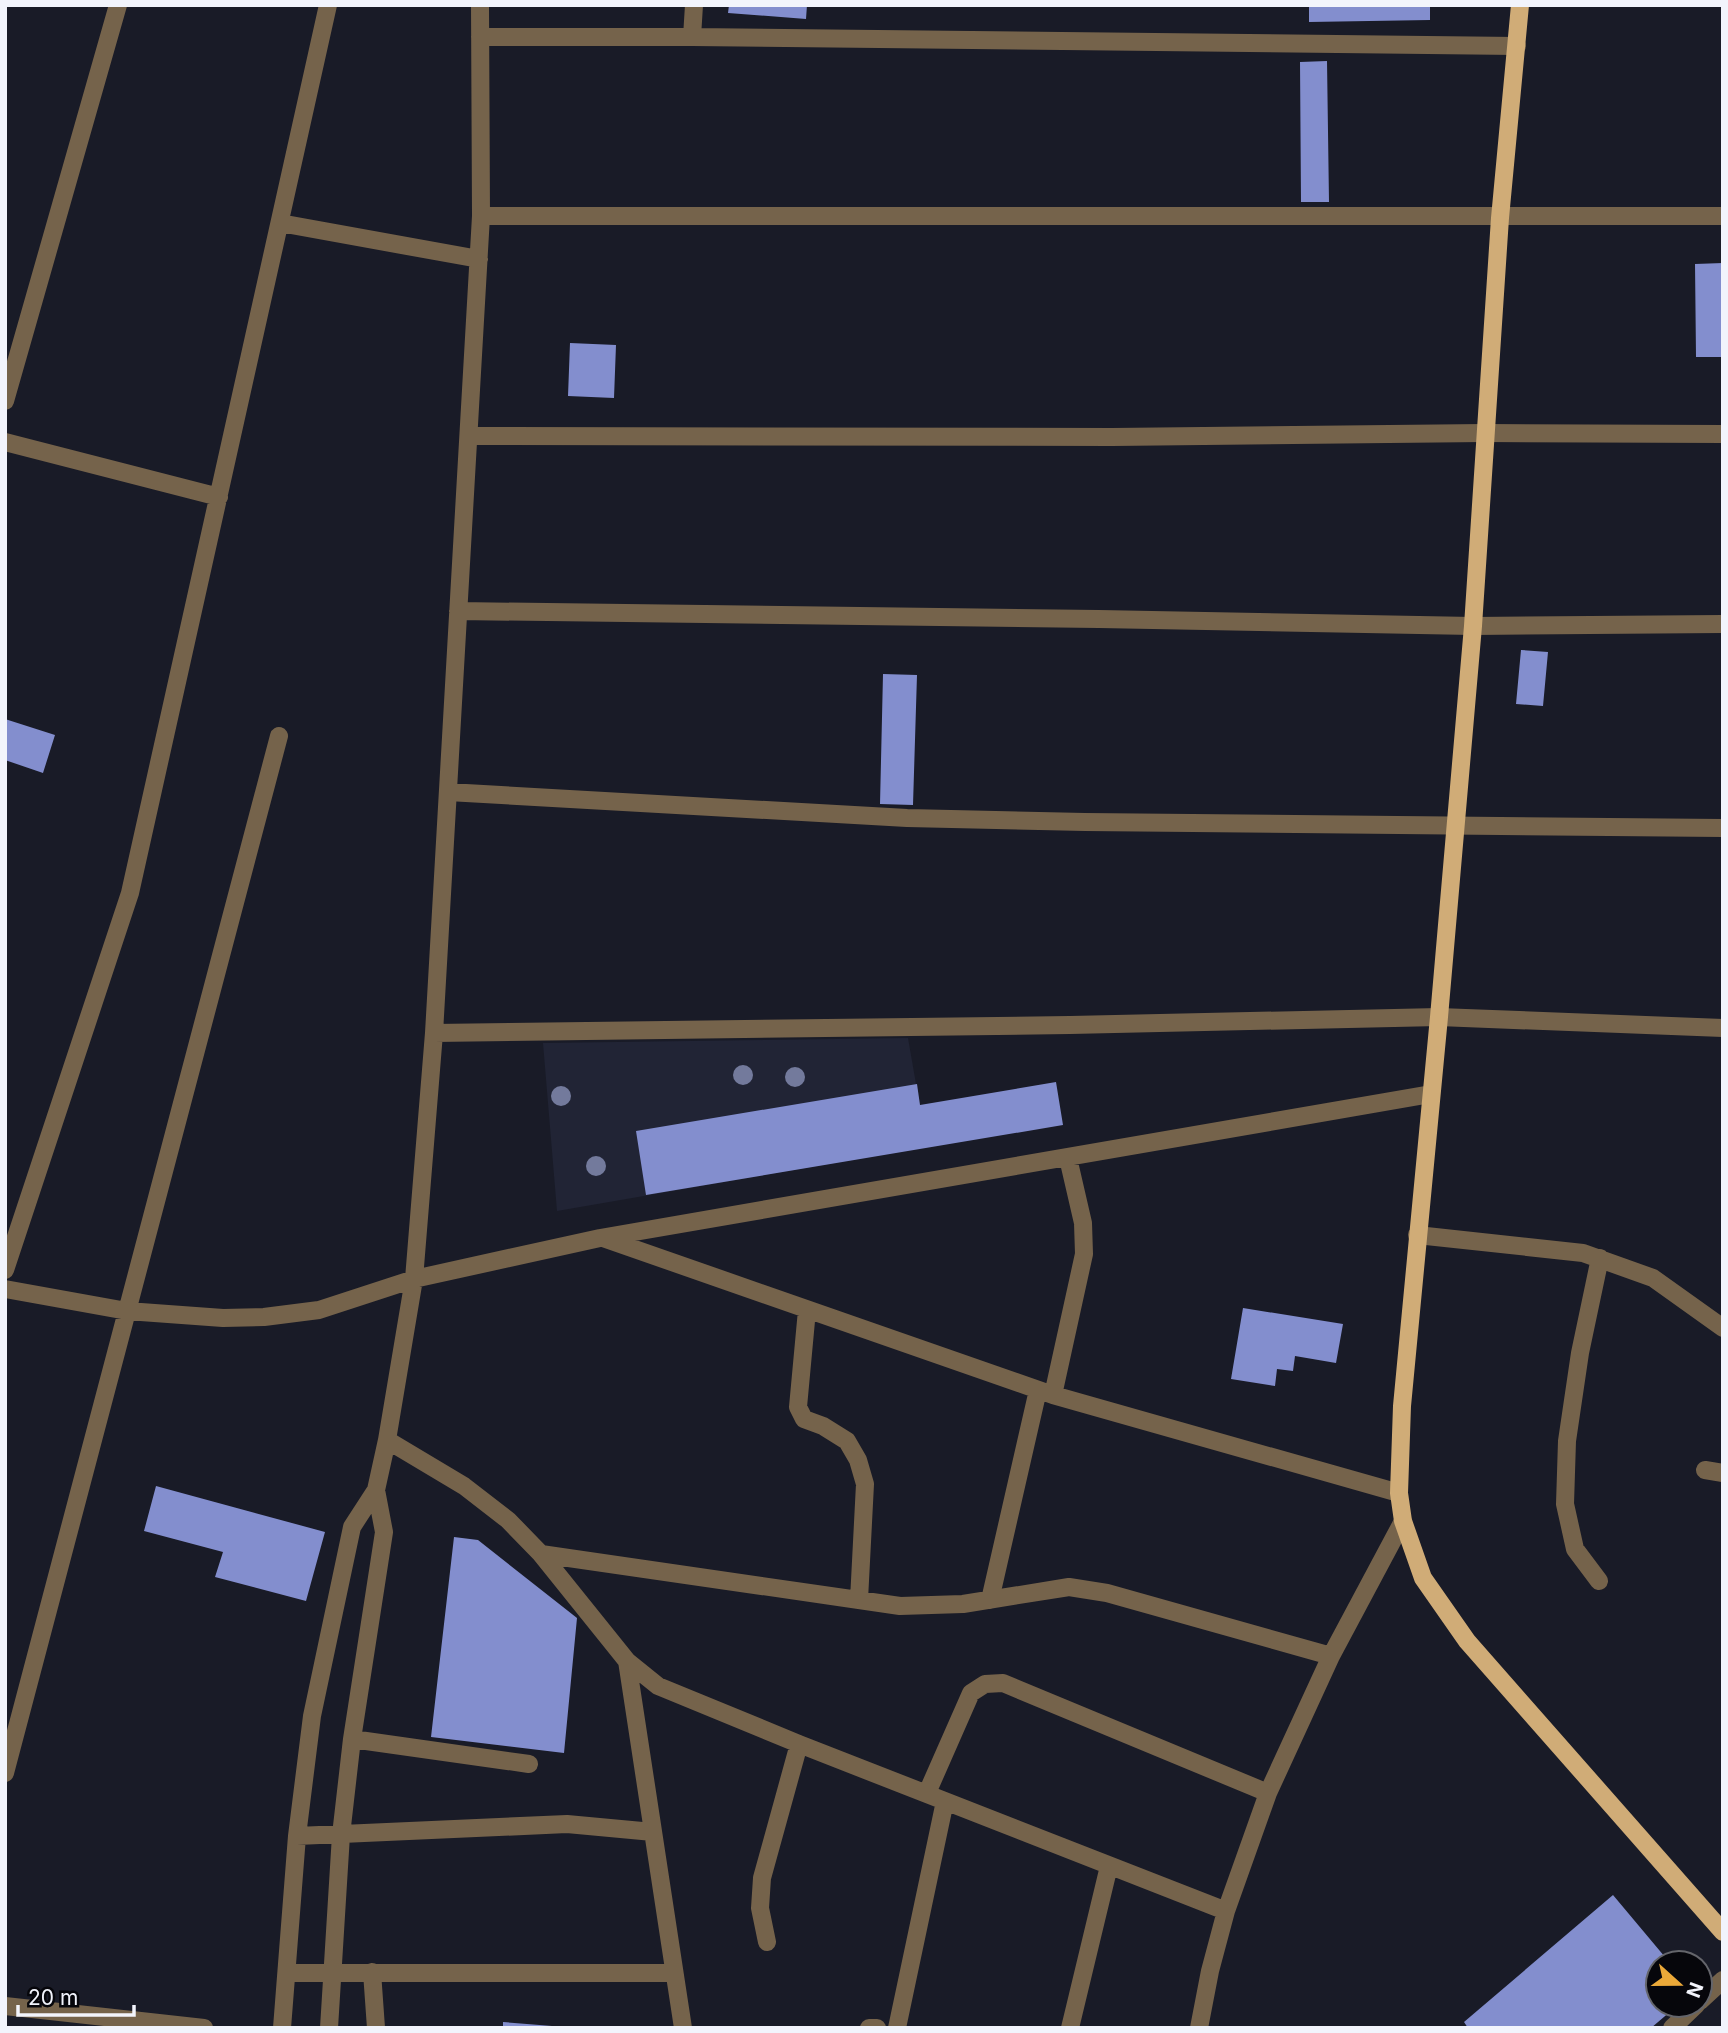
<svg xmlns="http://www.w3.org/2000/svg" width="1728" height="2033" viewBox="0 0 1728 2033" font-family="Inter,sans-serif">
<rect width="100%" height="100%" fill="#191b27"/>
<path fill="#212435" d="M908,1038L927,1147L557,1211L543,1043Z"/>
<path fill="#838ece" d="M729,5H807L806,19L728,13Z
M1309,5H1430V20L1309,22Z
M1327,61L1329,202H1301L1300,62Z
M1723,263V357H1696L1695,264Z
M570,343L616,345L614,398L568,396Z
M1521,650L1548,652L1543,706L1516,704Z
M883,674L917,675L913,805L880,804Z
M5,719L55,735L43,773L5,760Z
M1056,1082L1063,1125L646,1195L636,1131L917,1084L920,1105Z
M1243,1308L1343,1324L1336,1363L1295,1356L1293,1371L1277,1369L1275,1386L1231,1379Z
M156,1486L325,1532L306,1601L215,1577L223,1552L144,1531Z
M454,1537L478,1540L577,1618L564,1753L431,1737Z
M1613,1895L1670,1963H1658V2005H1678L1651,2028H1468L1464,2022Z
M503,2022L552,2026V2028H503Z"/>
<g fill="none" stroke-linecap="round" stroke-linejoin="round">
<path stroke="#75634b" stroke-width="18" d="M480,37H692L1517,46
M692,37L694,5
M481,216H1723
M280,223L479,259
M5,401L118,5
M469,436L1112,437L1484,433L1723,434
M5,442L219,497
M458,611L1099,619L1473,626L1723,624
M448,792L907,818L1085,822L1723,828
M434,1033L1070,1025L1439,1017L1723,1028
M1417,1235L1583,1253L1653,1278L1723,1328
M603,1238L1053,1395L1399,1493
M5,1270L130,893L328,5
M5,1289L127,1311L223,1318L264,1317L319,1310L414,1279L600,1238L1431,1094
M807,1310L798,1407L804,1419L823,1426L847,1441L858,1460L865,1484L859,1600
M1053,1395L1084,1254L1083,1223L1068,1158
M387,1440L464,1486L508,1520L541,1554L627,1661L658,1686L799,1744L1226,1911
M1705,1470L1723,1473
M541,1554L900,1606L963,1604L1069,1587L1107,1593L1331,1656
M1599,1581L1575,1549L1565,1504L1567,1441L1580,1353L1600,1258
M990,1600L1038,1390
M627,1661L683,2028
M352,1739L529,1764
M5,1773L279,736
M927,1793L971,1693L985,1684L1003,1683L1268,1793
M297,1836L567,1824L653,1832
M767,1942L760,1908L762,1878L799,1744
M372,1972L376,2028
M288,1973H674
M1700,2001L1723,1980
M5,2006L204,2028
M282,2028L297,1836L312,1716L352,1527L376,1490L387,1440L414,1279L434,1033L481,216L480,5
M329,2028L341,1835L352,1739L384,1532L376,1490
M869,2028H877
M897,2028L945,1801
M1070,2028L1109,1866
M1199,2028L1210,1971L1226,1911L1268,1793L1331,1656L1403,1521
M1672,2028L1696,2005"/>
<path stroke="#d0ac77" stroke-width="18" d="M1520,5L1500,218L1473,626L1439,1017L1402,1406L1399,1493L1403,1521L1423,1578L1467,1641L1723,1932"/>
</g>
<g fill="#737a9c">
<circle cx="743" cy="1075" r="10"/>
<circle cx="795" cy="1077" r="10"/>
<circle cx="561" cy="1096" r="10"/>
<circle cx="596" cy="1166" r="10"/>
</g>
<rect width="1728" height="2033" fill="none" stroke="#f2f4fc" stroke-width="14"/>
<g transform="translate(1679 1984) rotate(111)"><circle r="33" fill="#06060b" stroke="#64656b" stroke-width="2"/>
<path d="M0-5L12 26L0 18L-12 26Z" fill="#eba939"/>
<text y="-10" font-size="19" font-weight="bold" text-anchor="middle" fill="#f2f4fc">N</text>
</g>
<path d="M18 2005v10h116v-10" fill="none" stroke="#f2f4fc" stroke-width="3.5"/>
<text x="28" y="2005" font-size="21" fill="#f2f4fc" stroke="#06060b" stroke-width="5" paint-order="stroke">20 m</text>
</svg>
